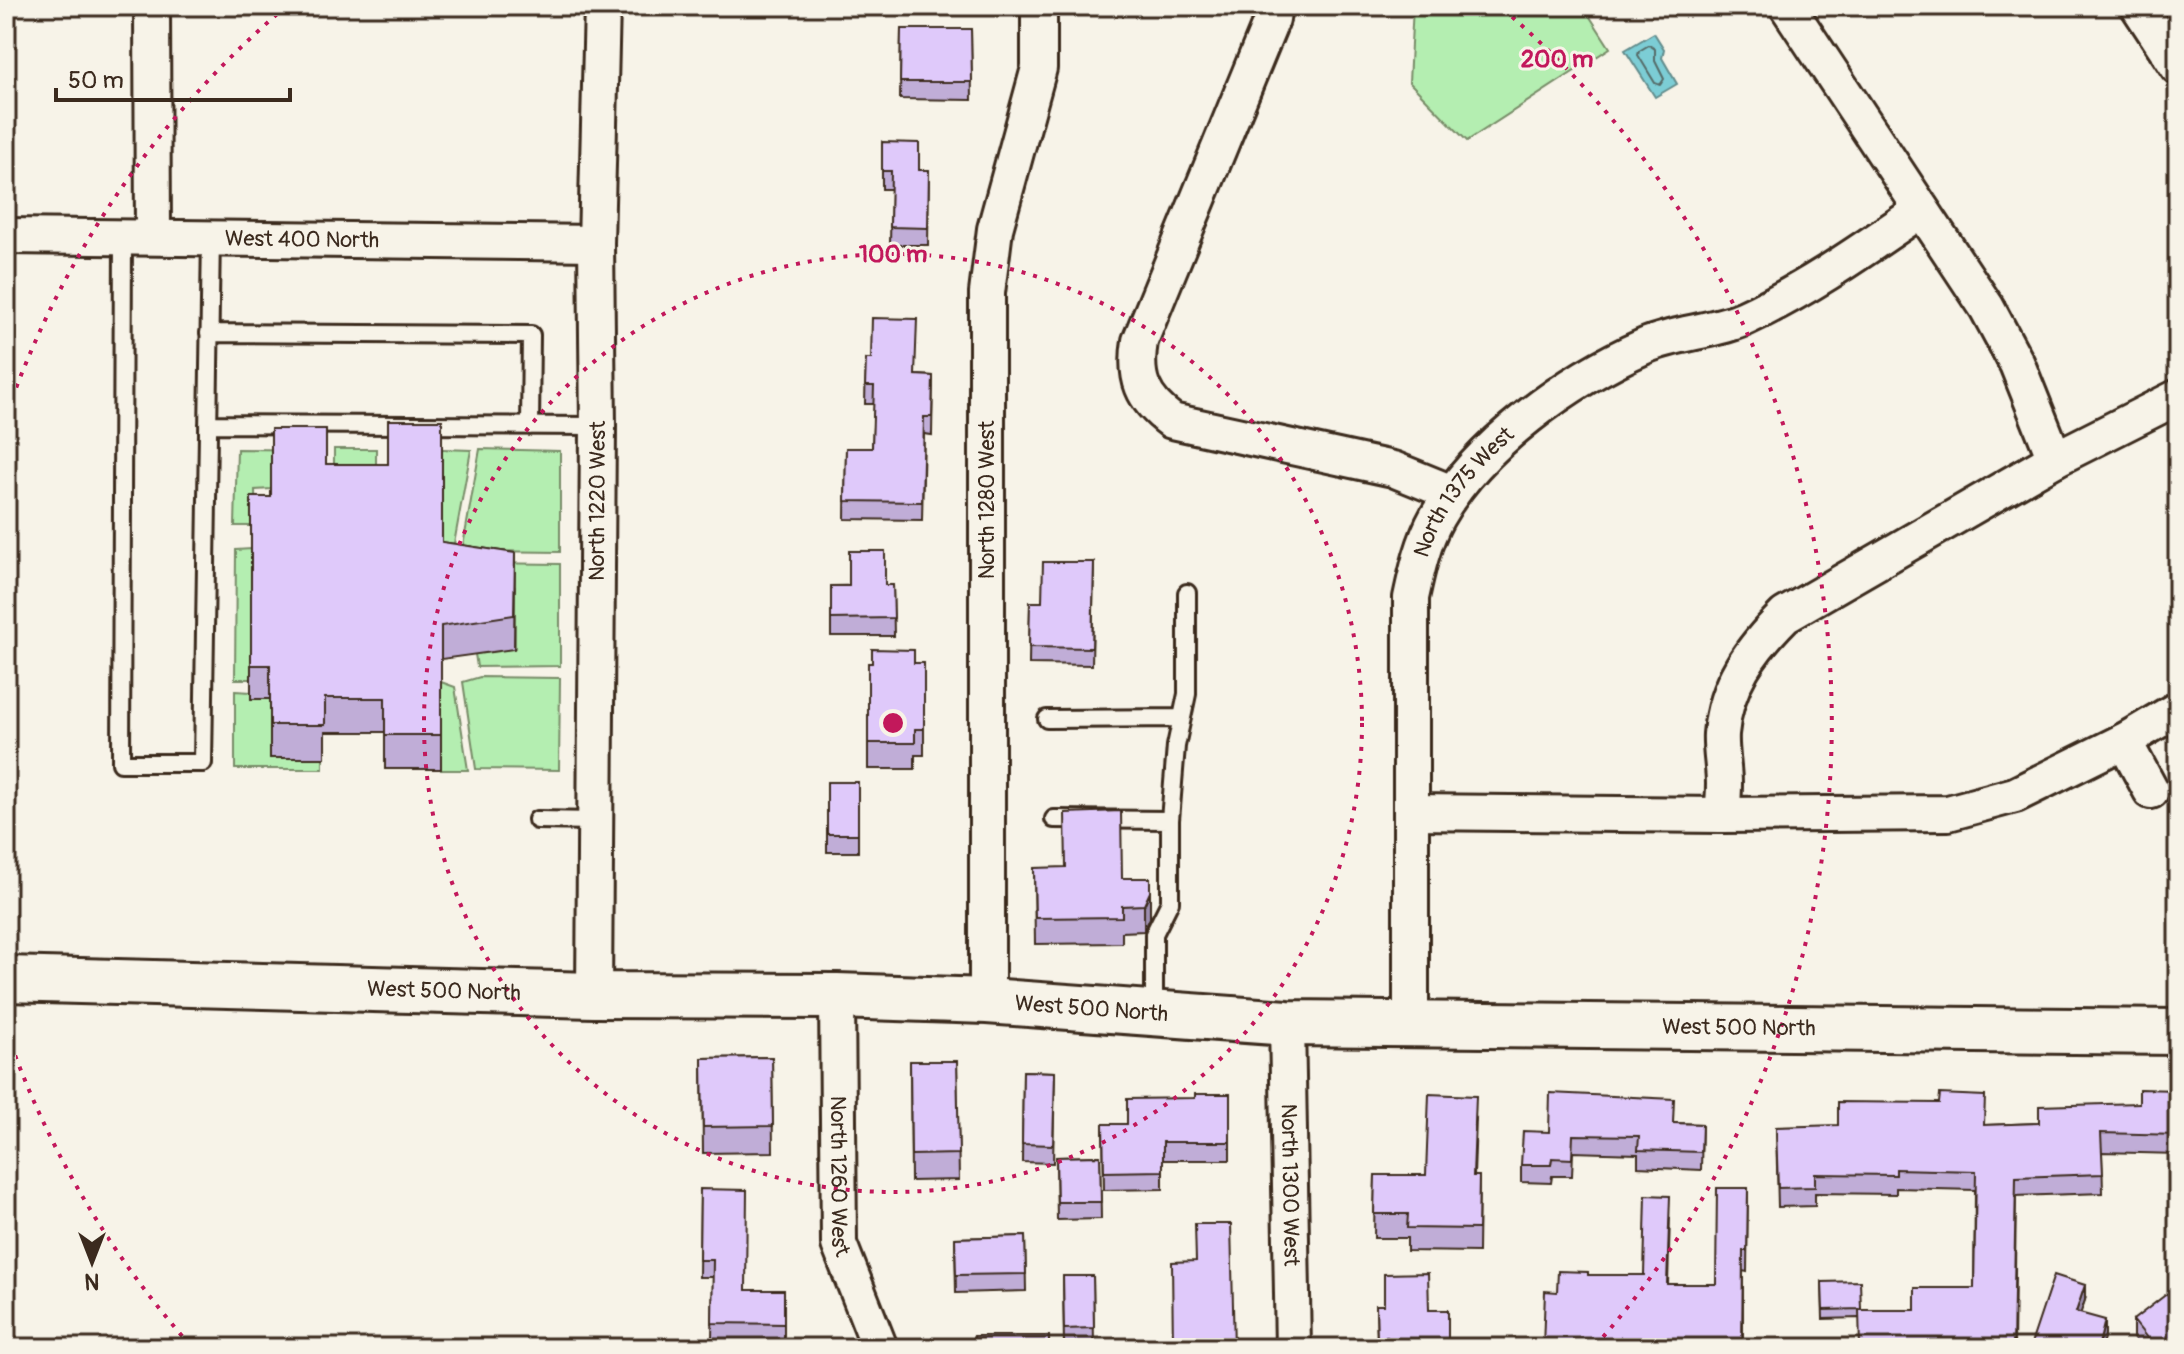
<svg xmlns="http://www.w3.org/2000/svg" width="2184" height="1354" viewBox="0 0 2184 1354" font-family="Pangolin,sans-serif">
<rect width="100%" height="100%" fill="#f7f3e8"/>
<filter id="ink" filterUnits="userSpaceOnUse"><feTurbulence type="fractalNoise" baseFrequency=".0125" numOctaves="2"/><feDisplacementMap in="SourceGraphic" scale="16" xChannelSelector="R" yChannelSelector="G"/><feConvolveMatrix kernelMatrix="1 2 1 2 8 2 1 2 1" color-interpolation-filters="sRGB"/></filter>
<g filter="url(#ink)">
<path fill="#b4eeb1" stroke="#788c68" stroke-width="2" d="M1413,6H1583L1610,48L1467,141L1409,82Z
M237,449L324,450L271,462V489L255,490L256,526H235Z
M334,449H376V489H334Z
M442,449L471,450L454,544H442Z
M480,449L560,451V552L481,551L463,546Z
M251,549V679H235L236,550Z
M478,563L560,564V666L477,667L475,654L515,648V586Z
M480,677L560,678L559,770L476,769L463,682Z
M441,682L455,687L468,770H441Z
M235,691L251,692V699H270L323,758V769H235Z"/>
<path fill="#7ccdd5" stroke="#628c8c" stroke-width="2" d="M1654,33L1664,49L1662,58L1677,84L1655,97L1625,50Z"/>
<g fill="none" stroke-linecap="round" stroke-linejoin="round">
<path stroke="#556b67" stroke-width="2" d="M1649,45L1655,49V61L1664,79L1660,85L1655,83L1638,55L1639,51Z"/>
<defs>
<path id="lane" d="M123,236L121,763H203L211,236
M209,333L531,335L530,426
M208,424L598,426
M1047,719L1182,718
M1054,819L1170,820
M537,820L596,821
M1154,1011V934L1170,902V820L1176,746L1187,694V593"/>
<g id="street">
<path d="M152,6L153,236"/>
<path d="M1274,6L1272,19L1140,341C1134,378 1142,399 1172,421L1393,469L1452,493"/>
<path d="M1787,6L1987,308L2017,364L2055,459"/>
<path d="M2138,6L2178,67"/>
<path id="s1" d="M6,236L596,243"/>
<path d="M2124,741L2151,791"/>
<path d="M1412,812L1722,815L1948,813L2015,795L2124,741L2178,709"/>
<path d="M1722,815C1723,805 1724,794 1724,784C1724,767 1720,750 1721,734C1725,684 1751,649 1785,615L2055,459L2178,397"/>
<path id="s2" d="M594,995L598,426L596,243L602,6"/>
<path id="s3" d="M837,996L839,1244L880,1348"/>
<path d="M987,1001V293L995,229L1039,68V6"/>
<path id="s4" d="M1287,1023L1293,1348"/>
<path id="s5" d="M1411,1025V598C1417,570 1423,542 1437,517C1478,444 1570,379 1645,346C1677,332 1714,332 1745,318C1808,289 1864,249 1921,210"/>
</g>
<g id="secondary">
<path id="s6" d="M6,979L594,995L837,996L987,1001L1287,1023L2178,1032"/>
</g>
</defs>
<use href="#lane" stroke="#3b2a1e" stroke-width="22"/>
<use href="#street" stroke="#3b2a1e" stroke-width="40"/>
<use href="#secondary" stroke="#3b2a1e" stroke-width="50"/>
<use href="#lane" stroke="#f7f3e8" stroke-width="16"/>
<use href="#street" stroke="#f7f3e8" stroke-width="34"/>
<use href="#secondary" stroke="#f7f3e8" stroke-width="44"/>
</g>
<path fill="#c0add7" stroke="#3b2a1e" stroke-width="2" d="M901,29H971L972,100L900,99Z
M882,142L919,170H929L928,245H890L891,189H882Z
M866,359L916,375L933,376L932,435L924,434L922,520L845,519L846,448H872L874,404H865Z
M326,464H388L442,542L515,553L514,649L441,659V769H385V732H325V758H270V699H251V497H271Z
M1094,562L1092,665L1029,664L1030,602H1042Z
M893,585L894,636H831V586Z
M868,663H924V755H915V769H868Z
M827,782H858V852H827Z
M1034,868L1122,878H1150V918L1144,931L1122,932V943L1035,944Z
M772,1057L773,1152L703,1153L702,1058Z
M910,1061H957L959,1180L911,1181Z
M1023,1071L1055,1072L1053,1163L1022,1162Z
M2178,1090V1154L2102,1152L2103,1193L2016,1196L2014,1348L1859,1318L1823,1319L1822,1282L1861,1310H1915L1974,1288L1975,1190L1896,1188V1194L1815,1193V1206L1778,1207L1776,1127L1984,1125L2039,1123L2139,1103Z
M1230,1094V1160H1163V1189L1104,1190L1103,1124H1127L1195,1098Z
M1476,1119L1474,1176H1479L1478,1252L1407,1251V1238H1374L1375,1175H1426Z
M1674,1123L1702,1124L1701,1170L1638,1167V1154L1573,1152L1572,1176H1552L1551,1183L1521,1182V1165L1549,1132Z
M1100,1156L1101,1219L1057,1220L1056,1157Z
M1748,1188L1747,1272L1743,1271V1348L1557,1292L1588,1275H1644L1670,1217L1668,1284H1716Z
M700,1189L746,1290H784V1341H712L713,1277H699Z
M1025,1236L1026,1291L956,1293L955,1238Z
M1063,1276H1093L1094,1346L1064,1347Z
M2085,1300L2080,1313L2105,1335L2101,1348H2031V1344Z
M1376,1305L1429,1310H1448V1348H1377Z
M2133,1320L2178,1348H2141L2133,1338Z"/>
<path fill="#9c8daf" stroke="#3b2a1e" stroke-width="2" d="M1150,892V918L1144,931V905Z
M2085,1285V1300L2076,1327V1312Z
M2105,1320V1335L2101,1348H2098Z"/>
<path fill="#dfc9fa" stroke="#3b2a1e" stroke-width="2" d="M901,29H971L972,82H900Z
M882,142L919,143V170H929L928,228L890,227L891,171H882Z
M872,318L917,319L915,375L933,376L932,417H924L922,502L845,501L846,448H872L874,386H865L866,359H871Z
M388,420H442V542L515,553L514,615L441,626V735H385V698H325V725H270V665H251V497H271V429H326V464H388Z
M849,551H885V585H893L894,618L831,619V586H849Z
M1043,562H1094L1092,648L1029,647L1030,602H1042Z
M872,649L914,650V663H924V729H915V743H868V663H872Z
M827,782H858V834H827Z
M1121,811L1122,878H1150V892L1144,905L1122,906V917L1035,918L1034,868L1066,867L1065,813Z
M772,1057L773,1126L703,1127L702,1058Z
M910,1061H957L959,1154L911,1155Z
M1023,1071L1055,1072L1053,1145L1022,1144Z
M2139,1089L2178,1090V1135L2101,1133L2103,1174L2016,1177L2013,1348H1860L1859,1310H1915V1288H1974L1976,1171L1896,1169V1175L1815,1174V1187L1778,1188L1776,1127L1838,1125V1102L1939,1103L1940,1094L1985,1096L1984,1125L2039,1123V1106L2139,1103Z
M1550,1093L1674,1099L1673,1123L1702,1124L1701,1152L1638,1150L1639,1136L1573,1135L1572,1159L1552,1158L1551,1165H1521L1523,1131L1549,1132Z
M1195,1094H1230V1142H1163V1171L1104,1172L1103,1124H1127V1099L1195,1098Z
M1429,1094L1476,1096L1473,1176H1479L1478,1229L1407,1228L1408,1214H1374L1375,1175H1426Z
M1100,1156L1101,1202H1057L1056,1157Z
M1717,1188H1748L1747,1251H1743L1742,1348H1543L1545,1291L1557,1292L1558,1271L1588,1272V1275H1644L1646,1195L1670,1196L1667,1284H1716Z
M700,1189L747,1190L746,1290H784V1324L712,1323L713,1260H699Z
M1195,1224H1231L1234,1348H1173L1172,1262L1196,1261Z
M1025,1236L1026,1274L956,1275L955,1238Z
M1428,1273L1429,1310H1448V1344L1429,1345V1348H1387V1337L1377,1338L1376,1305H1384V1274Z
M2054,1275L2085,1285L2076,1312L2105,1320L2098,1348H2048L2031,1344Z
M1063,1276H1093L1094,1328L1064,1329Z
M1860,1281L1861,1309L1823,1310L1822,1282Z
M2177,1286L2178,1348H2155L2133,1320Z
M974,1336H1049V1348H974Z"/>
</g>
<g fill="none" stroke="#c2185b" stroke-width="4" stroke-dasharray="4 8">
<circle cx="893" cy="723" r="469"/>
<path d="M190 1345A939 939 0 0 1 8 1036M8 410A939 939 0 0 1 283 9M1503 9A939 939 0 0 1 1596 1345"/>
</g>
<g text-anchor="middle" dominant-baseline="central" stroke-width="6" stroke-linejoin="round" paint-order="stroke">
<g font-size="22" fill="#3b2a1e" stroke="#f7f3e8">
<text stroke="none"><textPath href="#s1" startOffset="296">West 400 North</textPath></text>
<text stroke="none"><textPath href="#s5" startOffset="548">North 1375 West</textPath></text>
<text stroke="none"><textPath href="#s2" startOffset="494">North 1220 West</textPath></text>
<text transform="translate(987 500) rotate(-90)">North 1280 West</text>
<text stroke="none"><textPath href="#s6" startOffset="438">West 500 North</textPath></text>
<text stroke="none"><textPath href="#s6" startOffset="1086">West 500 North</textPath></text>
<text stroke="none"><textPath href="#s6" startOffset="1734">West 500 North</textPath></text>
<text stroke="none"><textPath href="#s3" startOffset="180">North 1260 West</textPath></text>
<text stroke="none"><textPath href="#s4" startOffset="162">North 1300 West</textPath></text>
</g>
</g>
<circle cx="893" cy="723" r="12" fill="#c2185b" stroke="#f7f3e8" stroke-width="4"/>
<g font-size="24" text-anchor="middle" font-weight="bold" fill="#c2185b" stroke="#f7f3e8" stroke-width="6" stroke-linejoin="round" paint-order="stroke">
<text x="1557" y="67">200 m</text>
<text x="893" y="262">100 m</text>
</g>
<rect width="2184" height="1354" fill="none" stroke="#f7f3e8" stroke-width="32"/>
<rect x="16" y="16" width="2152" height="1322" fill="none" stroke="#3b2a1e" stroke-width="3" filter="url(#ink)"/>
<g transform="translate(92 1262) rotate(180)" stroke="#f7f3e8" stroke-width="6" paint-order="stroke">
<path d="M0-6L14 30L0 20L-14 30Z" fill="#3b2a1e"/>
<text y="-12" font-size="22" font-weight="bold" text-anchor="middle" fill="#3b2a1e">N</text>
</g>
<path d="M56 88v12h234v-12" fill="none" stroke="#3b2a1e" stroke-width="4"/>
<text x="68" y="88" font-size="24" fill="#3b2a1e" stroke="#f7f3e8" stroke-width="6" paint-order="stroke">50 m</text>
</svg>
